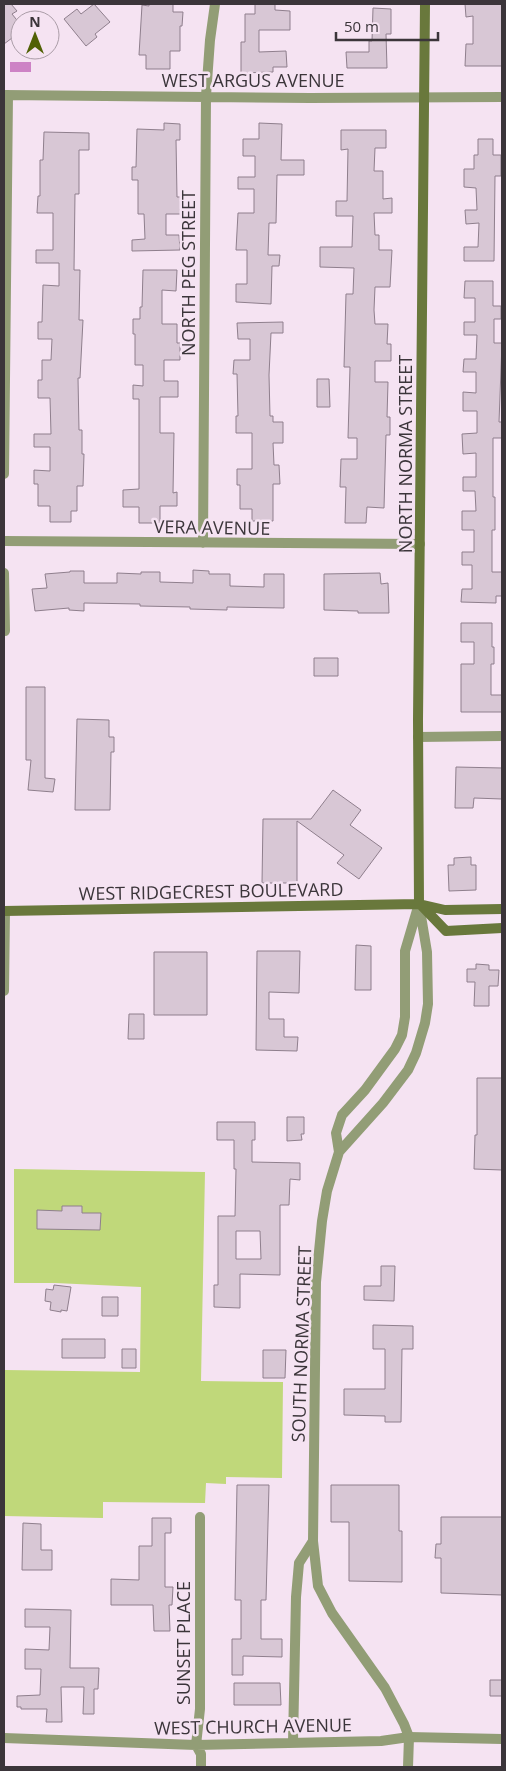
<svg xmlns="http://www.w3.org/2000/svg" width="506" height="1771" viewBox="0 0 506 1771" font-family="'Open Sans',sans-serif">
<rect width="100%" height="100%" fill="#f5e3f2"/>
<path fill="#c0d87a" d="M14,1169L205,1172L201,1381L283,1382L282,1478L226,1477V1484L206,1483L205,1503L103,1502V1518L4,1516L5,1370L140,1372L141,1287L55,1283H14Z"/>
<path fill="#cd82c5" d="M10,62H31V72H10Z"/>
<path fill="#d8c7d5" stroke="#8f7f8d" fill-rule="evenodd" d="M4,4H11L17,11L12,14L20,24V32L4,44Z
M94,4L110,22L95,34L97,37L86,46L64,19L77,9L81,14Z
M149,4H173V12H183L182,26H180V51H170V69H146V55H139L142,5L149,6Z
M255,4H275V10L290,11V30H259V52L286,51L287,67H273V72L241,73V42H245V14H255Z
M465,4H502V66H465L466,44H473V16L466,17Z
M373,8L391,9V34H386L387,68H347L346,52H369V41H372Z
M164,123L180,124V140H176L177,197H182V214H166V235H179L180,250L132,251V240L145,239L144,214H138V180H132V167H136L137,129L164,130Z
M259,123L282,124L281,160H304V175H277L276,223H269L268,255H280L279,266H272L271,304L236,302V284H247V250H236L238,213H254V189H238V177H255V156H243V139H259Z
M341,130H386V148H375L374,171H383V199L392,198V213H374L375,235H379V250H392L390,287H375L374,310L375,324H388L387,344H391V361H375V382H388L387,417H390V435H386L384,508L367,507L366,523H345L346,487H340L341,459H357V438H348L350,367H344L346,294H353L354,268L320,267V247H352L353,216H336V201H347L348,149L341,150Z
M44,132L89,133V150H79V194H75L74,270H80L79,320H83L80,378H78L79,430H82V454H84L83,486H77V511H71V522H50V506H38V484H34V470L50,471V447H34V434H51L50,398H38V380H42V360H51L52,339H38V322H42L43,285L59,286V263H36V250H53V213H37L38,196H40V160H43Z
M478,139H493V155H501V176H495L494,261H464V247H478L479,223L466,224L465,210H477L476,188L464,187V169H474V155H478Z
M143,270H177L176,291L162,290V324H177V343H180V360H164V381H178V397H160V433H174L173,493L177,492V506H160V523H139V507H123V490L139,489V399H133V385L143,386V365H135V334H133V319H140V307H142Z
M465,281H493V306H501V319H494V343H502L499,422H502V438H493V497H495V530H492V572H502V596H496V603L461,602L462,589H472V565H462V552H474V530H462V511H476L475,491H463V477H476V453L463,454L462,434L477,433V411H463V392L476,393V372H463L464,359H476L477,335H464V322H475V298H464Z
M283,322V333H271L269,375L270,416H273V422H283V443H273L274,465H279L280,484H273V521H252V509H240V485H237V469H252V433H236V416H238L237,374H233L234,360H250V339H238L237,323Z
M317,379H329L330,407H317Z
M193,570L209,571V574H230V586L264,587V574H284V608L227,607V610L190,609V607L140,606V604L84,603V611L69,610V608L35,611L32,589L47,588L45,574L70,572V571H84V583H117V573L141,574V572H160V582L193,583Z
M380,573L381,584L388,583L389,613H358V611L324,610V574Z
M461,623H492V647H494V664H491V695H502V712H461V664H474V642H461Z
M314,658H338V676H314Z
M26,687H45V778L55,779L53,792L28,790L31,760H26Z
M77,719L109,720V737H114V752H111L110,810H75Z
M456,767L502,768V799L474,798L473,808H455Z
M333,790L361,810L350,825L382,848L359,879L337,863L344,855L297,821V883H262L263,819H311Z
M471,857V865H476V890L449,891L448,865H454V858Z
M356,945L371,946V990H355Z
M257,951H300L299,993L269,992V1019H284V1037H298L297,1051L256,1050Z
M154,952H207V1015H154Z
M476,964L489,965V970H499L498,986H489V1006H474L475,982H467V969H476Z
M129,1014H144V1039H128Z
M477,1078H502V1170L474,1169L475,1135H477Z
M287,1117H304V1134H301L302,1140L287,1141Z
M217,1122H255V1140H252V1162L300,1163V1180L290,1179L289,1205H280V1275L240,1274V1308L214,1307V1285H218V1216H235L236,1169H234V1140H217ZM236,1231H260L261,1259H236Z
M62,1206H82V1213H101L100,1230L37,1229V1210L62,1211Z
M381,1266H395L394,1301L364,1300V1286H381Z
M54,1285L71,1287L67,1311L61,1310V1312L50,1310L51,1302L45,1301L46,1289L53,1290Z
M102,1297H118V1316H102Z
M373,1325L413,1326V1349H402L401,1422H385V1416L344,1415V1389H385V1349H373Z
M62,1339H105V1358H62Z
M122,1349H136V1368H122Z
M263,1350H286L285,1378H263Z
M237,1485H269L266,1600H261V1639H282V1657L243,1656V1675H232V1639H241V1600H235Z
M331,1485H399V1531H402V1582L349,1581V1522H331Z
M441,1517H502V1595L441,1593V1558H435L436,1544H441Z
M152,1518H171V1533H165V1587H173L172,1605H169L170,1631H154L153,1605H111V1579L139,1580V1546H152Z
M23,1523L41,1524V1550H52V1570H22Z
M25,1609L71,1610L70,1668H99L98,1689H94V1714H83L84,1687H61L62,1722H46L47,1709H21V1707H17V1696L40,1695L41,1669H25V1649L49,1650L50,1627H25Z
M490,1680H502V1696H490Z
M234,1683H280L281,1705H234Z"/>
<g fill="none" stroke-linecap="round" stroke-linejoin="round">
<path stroke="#929d76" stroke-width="10" d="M4,95L310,98L502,97
M4,474L8,95
M4,541L420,544
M203,543L206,96L210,40L215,4
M4,573L5,631
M418,737L502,736
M4,991L5,911
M200,1517V1709L196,1745L201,1754V1767
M4,1738L196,1745L381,1741L409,1737L502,1739
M293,1742L296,1597L299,1563L313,1541"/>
<path stroke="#929d76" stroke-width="10" d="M339,1152L336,1133L342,1115L365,1090L395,1049L402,1035L405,1017V951L418,907
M408,1767L409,1737L404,1724L385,1688L332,1613L318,1586L313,1541L316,1282L322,1221L327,1191L339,1152L383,1103L408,1070L416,1053L425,1023L428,1004L427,952L419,904"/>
<path stroke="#69783c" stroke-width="10" d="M419,904L418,720L425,4
M420,904L446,931L502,928
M4,911L419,904L445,910L502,909"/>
</g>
<g text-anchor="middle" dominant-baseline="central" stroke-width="5" stroke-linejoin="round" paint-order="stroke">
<g font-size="18" fill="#3b353a" stroke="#f5e3f2">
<text x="253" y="80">WEST ARGUS AVENUE</text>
<text transform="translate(188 273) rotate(-90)">NORTH PEG STREET</text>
<text transform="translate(405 454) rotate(-90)">NORTH NORMA STREET</text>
<text transform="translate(212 527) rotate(1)">VERA AVENUE</text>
<text transform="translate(211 891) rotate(-1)">WEST RIDGECREST BOULEVARD</text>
<text transform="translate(301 1344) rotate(-88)">SOUTH NORMA STREET</text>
<text transform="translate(183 1643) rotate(-90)">SUNSET PLACE</text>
<text transform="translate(253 1726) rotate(-1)">WEST CHURCH AVENUE</text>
</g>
</g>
<rect width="506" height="1771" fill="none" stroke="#3b353a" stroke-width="10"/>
<g transform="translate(35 35)"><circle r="24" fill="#f5e3f2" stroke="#ab9da8"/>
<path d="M0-4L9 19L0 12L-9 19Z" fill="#516106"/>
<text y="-8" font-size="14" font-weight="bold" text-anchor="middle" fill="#3b353a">N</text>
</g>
<path d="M336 32v8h102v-8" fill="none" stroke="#3b353a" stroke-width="2.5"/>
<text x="344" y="32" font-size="15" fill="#3b353a" stroke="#f5e3f2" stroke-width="4" paint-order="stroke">50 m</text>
</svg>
